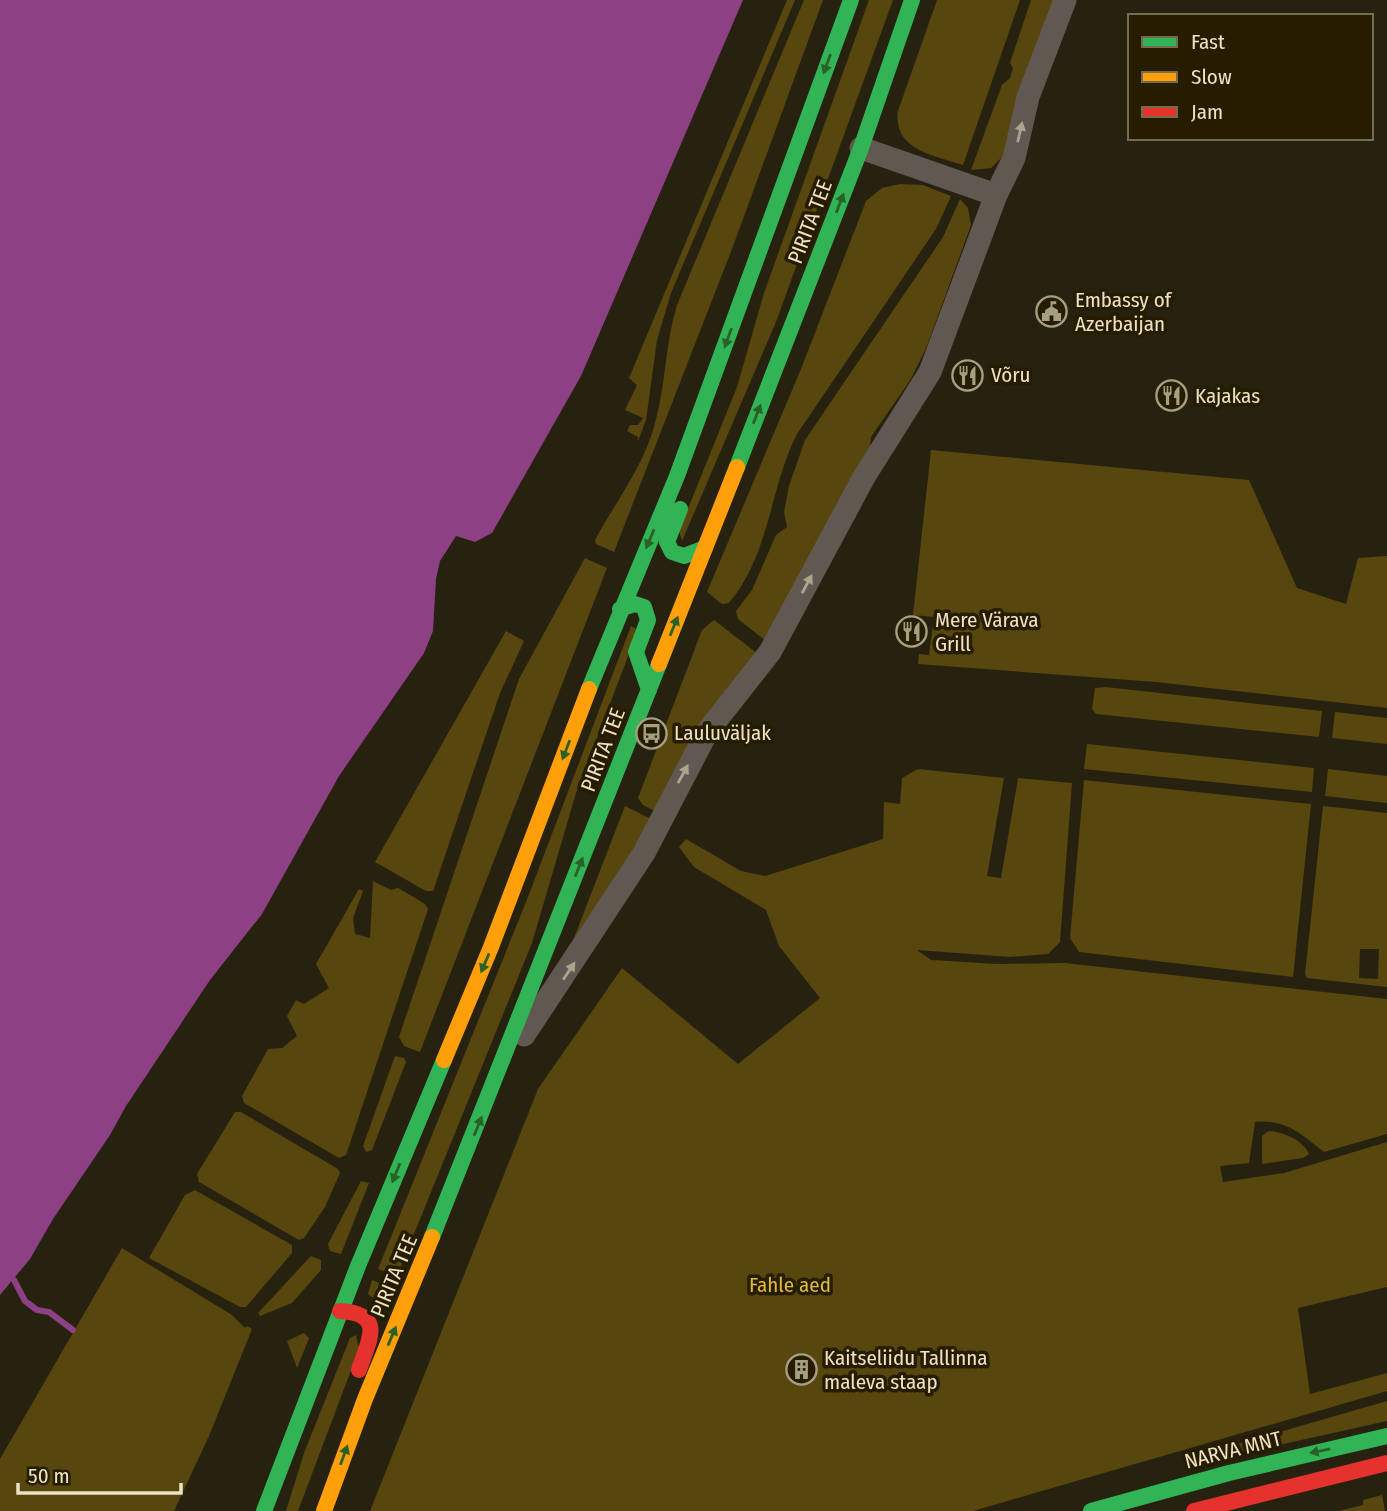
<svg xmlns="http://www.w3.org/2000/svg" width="1387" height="1511" viewBox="0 0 1387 1511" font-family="'Fira Sans Condensed',sans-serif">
<rect width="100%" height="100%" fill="#272210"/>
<path fill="#57460d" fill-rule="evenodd" d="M787,0H795L671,293L657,340L646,420L638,441V437L627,431L630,425H638L643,418L625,410L637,385L629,378Z
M804,0H823L732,249L614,552L596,544L595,540C615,503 645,464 655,423C666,384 665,344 677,305Z
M869,0H893L776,322L682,541L679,531L737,387L764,293Z
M937,0H1020L963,165C933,155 893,150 898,111Z
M1031,0H1059L1004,155L991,168L971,170L1002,85L1010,78L1013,68L1010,63Z
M900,184L923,185L951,196L936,229L797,434C769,489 771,552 729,603L722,604L707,592L801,369L866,201L882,188Z
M960,199L968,208L971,225L927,346L911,379L871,437L870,448L767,642L738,619L736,611L752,590L776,535L787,527L784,512L789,486L805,440L943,237Z
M931,450L1249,480L1297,588L1346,604L1358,558L1387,556V708L1156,682L918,664L919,654L929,655L934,617L913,615Z
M585,558L607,568L420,1052L404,1046L399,1037L519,679Z
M714,620L758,654L657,812L643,805L638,798L702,630Z
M631,626L638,630L576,793L532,943L397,1276L378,1269L528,897Z
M506,631L524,641L500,693L433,891H426L375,862Z
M1106,687L1322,711L1319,737L1096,714L1092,709L1095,688Z
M1335,712L1387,718V744L1332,738Z
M1087,744L1314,768L1312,792L1084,769Z
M918,769L1004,778L987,876L1001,878L1018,778L1072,783L1060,942L1048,954L1010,957L917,950L931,960L997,964L1065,963L1387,999V1134L1324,1152C1301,1134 1286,1119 1255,1122L1249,1163L1220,1166L1223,1182L1284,1173L1387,1142V1287L1298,1308L1310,1394L1387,1373V1391L973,1511H370L538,1089L622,968L738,1064L820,998L779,946L766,910L694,867L679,847L686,839L741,871L765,876L883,839L884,802L900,804L902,778Z
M1328,769L1387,776V803L1325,796Z
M1084,780L1311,804L1293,977L1079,952L1070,938Z
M625,806L653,820L569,951Z
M1323,806L1387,813V987L1307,978L1305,974ZM1360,949H1379L1378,979L1359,978Z
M373,881L391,890L398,888L425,904L428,909L346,1155L339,1158L244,1103L242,1096L268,1049L282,1048L297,1036L287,1016L296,1000L304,1004L329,988L316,964L359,889L363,891L353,918L355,934L370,938Z
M395,1056L404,1058L406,1062L372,1150L366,1152L363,1146Z
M235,1112H241L338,1169L340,1173L325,1207L304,1238L299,1240L199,1182L197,1174Z
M1269,1131C1283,1132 1303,1140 1309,1154L1303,1158L1262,1164V1136Z
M361,1181L369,1183L341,1254L330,1251L328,1244Z
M195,1190L292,1245V1253L246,1307H240L149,1258L185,1195Z
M122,1248L232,1315L245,1328L247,1326L252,1329L209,1436L174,1511H0V1459Z
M311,1256L321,1260V1270L292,1303L260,1316L258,1313Z
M372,1280L394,1289L386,1309L368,1294Z
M304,1333L309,1338L297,1368L287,1341Z
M356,1335L359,1349L298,1511H286L304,1453L350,1338Z
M1387,1401V1421L1221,1458L1222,1453L1238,1444Z
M1382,1495L1385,1511H1339L1363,1505V1500Z"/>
<path fill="#8e4084" d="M0,0H743L581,376L492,533L475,542L456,536L440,561L436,579L433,631L424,653L339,776L262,914L210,980L126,1106L110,1135L53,1219L30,1259L0,1295Z"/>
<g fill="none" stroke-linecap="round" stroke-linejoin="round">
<path stroke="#8e4084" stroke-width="6" d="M14,1280L25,1301L37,1310L49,1312L73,1330"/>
<path stroke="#605851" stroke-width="23" d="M861,148L996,195
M524,1035L644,853L707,732L770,652L864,477L930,372L996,195L1014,158L1028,97L1065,0"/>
<path stroke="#30b455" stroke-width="16" d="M737,467L861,148L912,0
M680,509L667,542L672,552L684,556L705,548
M620,609L635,604L644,607L648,620L636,652L649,690
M589,689L677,476L851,0
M432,1237L659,664
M264,1511L358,1266L444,1060
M1091,1511L1229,1473L1387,1436"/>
<path stroke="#ff9f0a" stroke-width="16" d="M659,664L737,467
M444,1060L491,947L589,689
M324,1511L365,1399L432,1237"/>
<path stroke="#e5322d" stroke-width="16" d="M340,1311C386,1314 369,1339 359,1370
M1194,1511L1387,1463"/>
</g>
<defs><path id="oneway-solid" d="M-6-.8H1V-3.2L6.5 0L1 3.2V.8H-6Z" transform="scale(1.75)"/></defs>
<g fill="#2a6126">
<use href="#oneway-solid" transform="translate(827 64) rotate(110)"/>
<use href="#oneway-solid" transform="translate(840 203) rotate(-69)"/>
<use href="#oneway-solid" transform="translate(728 338) rotate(110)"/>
<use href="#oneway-solid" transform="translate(757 414) rotate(-69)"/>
<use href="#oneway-solid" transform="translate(650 539) rotate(113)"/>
<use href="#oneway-solid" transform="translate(674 626) rotate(-68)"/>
<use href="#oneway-solid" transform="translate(566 750) rotate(111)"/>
<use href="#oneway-solid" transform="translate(579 867) rotate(-68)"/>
<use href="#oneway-solid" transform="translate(485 963) rotate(113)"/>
<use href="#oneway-solid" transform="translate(478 1126) rotate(-68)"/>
<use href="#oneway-solid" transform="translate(396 1173) rotate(112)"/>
<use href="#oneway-solid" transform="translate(392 1336) rotate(-67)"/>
<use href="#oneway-solid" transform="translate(1320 1451) rotate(168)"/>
<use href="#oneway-solid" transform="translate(344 1455) rotate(-70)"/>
</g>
<g fill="#ada490">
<use href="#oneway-solid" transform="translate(1020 132) rotate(-77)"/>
<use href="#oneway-solid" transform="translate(807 584) rotate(-62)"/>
<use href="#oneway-solid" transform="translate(683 774) rotate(-61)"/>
<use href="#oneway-solid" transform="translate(569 971) rotate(-56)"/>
</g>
<defs>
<symbol id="civic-ring" viewBox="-11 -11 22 22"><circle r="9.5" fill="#261d00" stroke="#a79f85" stroke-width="1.5"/><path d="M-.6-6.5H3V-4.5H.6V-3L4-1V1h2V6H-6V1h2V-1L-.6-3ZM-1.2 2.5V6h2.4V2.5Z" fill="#a79f85"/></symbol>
<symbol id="restaurant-ring" viewBox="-11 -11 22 22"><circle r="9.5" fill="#261d00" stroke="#a79f85" stroke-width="1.5"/><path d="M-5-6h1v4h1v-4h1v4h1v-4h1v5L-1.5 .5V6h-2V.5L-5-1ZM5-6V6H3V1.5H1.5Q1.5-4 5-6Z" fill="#a79f85"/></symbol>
<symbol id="bus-ring" viewBox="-11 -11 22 22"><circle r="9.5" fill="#261d00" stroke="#a79f85" stroke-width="1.5"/><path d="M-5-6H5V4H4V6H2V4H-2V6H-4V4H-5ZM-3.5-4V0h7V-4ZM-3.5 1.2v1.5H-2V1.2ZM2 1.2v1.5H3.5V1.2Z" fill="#a79f85"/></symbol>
<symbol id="building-ring" viewBox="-11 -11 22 22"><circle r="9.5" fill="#261d00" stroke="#a79f85" stroke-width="1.5"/><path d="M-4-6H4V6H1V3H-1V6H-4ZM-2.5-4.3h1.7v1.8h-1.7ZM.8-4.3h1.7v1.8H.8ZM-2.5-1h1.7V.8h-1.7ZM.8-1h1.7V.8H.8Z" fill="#a79f85"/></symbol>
</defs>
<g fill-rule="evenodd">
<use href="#civic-ring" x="1034" y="294" width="35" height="35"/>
<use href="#restaurant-ring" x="950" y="358" width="35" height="35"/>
<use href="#restaurant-ring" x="1154" y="378" width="35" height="35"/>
<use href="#restaurant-ring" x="894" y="614" width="35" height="35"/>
<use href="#bus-ring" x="634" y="716" width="35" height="35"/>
<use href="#building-ring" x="784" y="1352" width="35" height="35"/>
</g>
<g text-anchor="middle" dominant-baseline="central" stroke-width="7" stroke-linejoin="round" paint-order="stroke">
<g font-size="21" fill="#ece2c4" stroke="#261d00">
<text transform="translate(810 222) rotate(-69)">PIRITA TEE</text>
<text transform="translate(603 750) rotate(-69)">PIRITA TEE</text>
<text transform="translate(394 1276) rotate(-67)">PIRITA TEE</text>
<text transform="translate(1233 1450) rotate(-14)">NARVA MNT</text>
</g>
<g font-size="21" fill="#ece2c4" stroke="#261d00" text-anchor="start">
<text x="1075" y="300">Embassy of<tspan x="1075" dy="24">Azerbaijan</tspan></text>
<text x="991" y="375">Võru</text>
<text x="1195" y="396">Kajakas</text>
<text x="935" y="620">Mere Värava<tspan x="935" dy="24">Grill</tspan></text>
<text x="674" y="733">Lauluväljak</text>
<text x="824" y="1358">Kaitseliidu Tallinna<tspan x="824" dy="24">maleva staap</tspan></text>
</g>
<g font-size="21" fill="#e0ba3d" stroke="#261d00">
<text x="790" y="1285">Fahle aed</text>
</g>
</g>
<rect x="1128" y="14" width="245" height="126" fill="#261d00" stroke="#756c4e" stroke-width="2"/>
<rect x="1142" y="37" width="35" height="10" fill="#30b455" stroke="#756c4e" stroke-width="2"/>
<text x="1191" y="49" font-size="21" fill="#ece2c4">Fast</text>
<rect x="1142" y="72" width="35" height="10" fill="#ff9f0a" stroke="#756c4e" stroke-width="2"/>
<text x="1191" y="84" font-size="21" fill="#ece2c4">Slow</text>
<rect x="1142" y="107" width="35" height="10" fill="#e5322d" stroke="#756c4e" stroke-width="2"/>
<text x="1191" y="119" font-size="21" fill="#ece2c4">Jam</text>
<path d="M18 1483v10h163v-10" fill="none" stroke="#ece2c4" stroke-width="3.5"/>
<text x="28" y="1483" font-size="21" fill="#ece2c4" stroke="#261d00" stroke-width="5" paint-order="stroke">50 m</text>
</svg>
